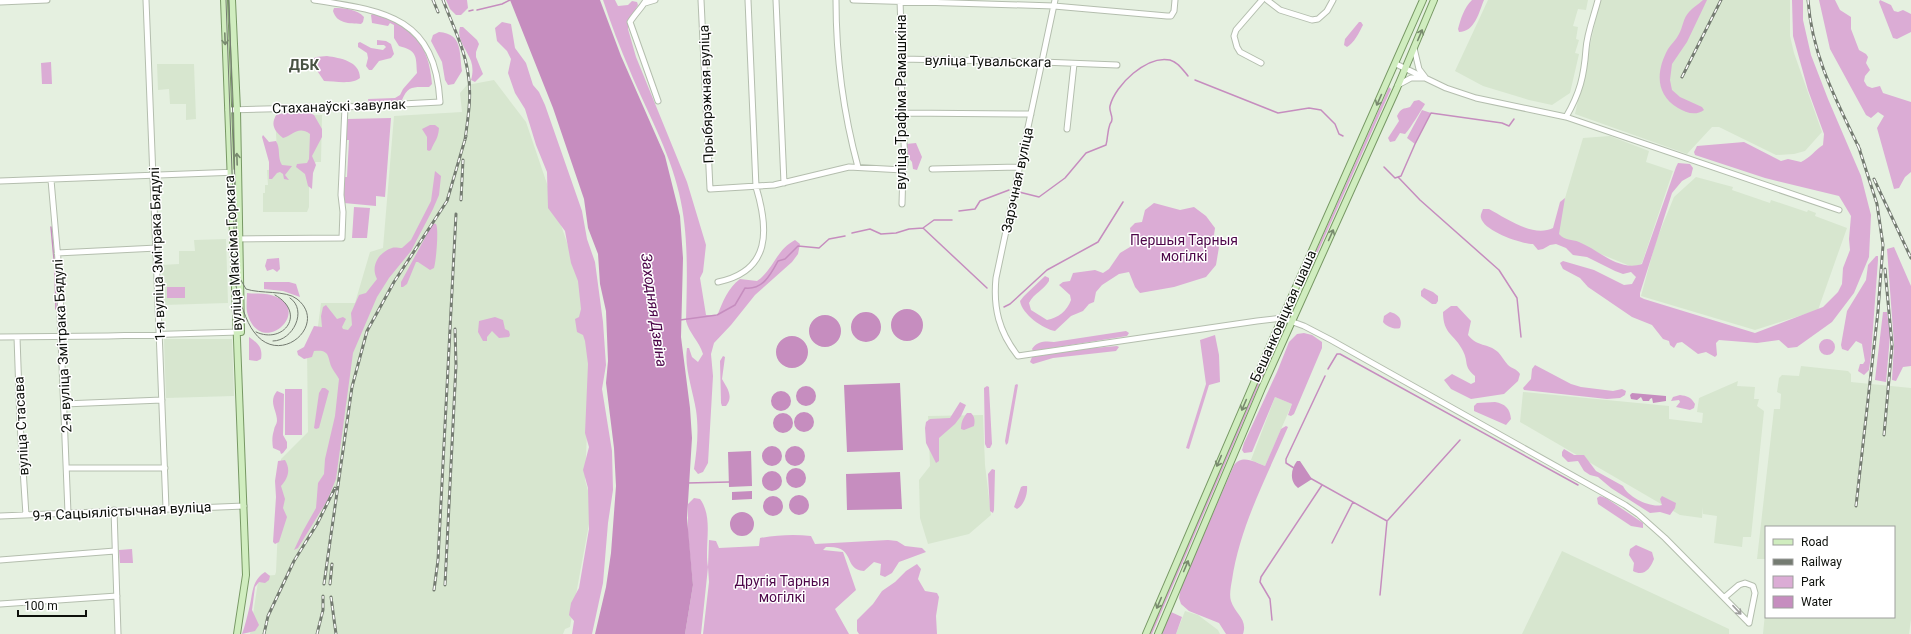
<svg xmlns="http://www.w3.org/2000/svg" width="1911" height="634" viewBox="0 0 1911 634" font-family="Roboto,sans-serif">
<rect width="100%" height="100%" fill="#e5f0e0"/>
<path fill="#d7e6cf" d="M1488,0H1588L1586,10L1578,9L1573,26L1578,27L1576,39L1579,40L1575,53L1579,54L1570,93L1552,105L1529,100L1483,86L1455,71Z
M1600,0H1790V36L1794,53L1822,132L1805,151L1794,154L1776,155L1719,127H1712L1687,154L1575,114Z
M157,64H194L196,119L186,120V104H170L169,89L158,90Z
M494,80L526,122L579,278L590,361L585,480L589,494V524L570,627L565,629L563,634H250L258,582L261,576L275,575L276,572L281,459L308,432L307,349L316,341L321,303H355L370,252L383,248L394,116L462,112L460,93L467,85Z
M322,115L321,162H316L306,170L309,179V207L307,212H263V193H265V185H268L267,170L278,169L275,116Z
M1610,136L1649,151L1646,162L1673,171L1642,263L1635,268L1554,235L1583,138Z
M1696,177L1733,187L1732,190L1770,203L1771,200L1807,212L1808,210L1816,213L1815,216L1847,228L1818,310L1755,330L1641,296L1656,241L1674,197Z
M226,239L228,303L163,305L162,265L179,264V251H195L194,240Z
M164,339H232L234,396L166,398Z
M1801,366L1848,371L1851,374V382L1911,388V620L1909,634H1763L1766,603V617H1894V527H1766V559H1757L1774,409H1780L1781,394L1777,392L1779,378L1782,375L1799,376Z
M1738,381L1737,386L1755,387L1754,399H1759L1757,406L1764,411L1751,537H1743L1742,547L1714,543L1717,516L1703,514V507L1702,518L1680,515L1520,422L1523,392L1669,406V419L1702,423L1703,413L1697,412L1699,398Z
M1275,397L1292,404L1265,466L1251,460Z
M983,415L985,465L991,515L969,534L928,544L920,518L919,480L930,466L928,416Z
M1562,551L1729,629V634H1522Z
M1185,611L1198,615L1218,630L1220,634H1176Z"/>
<path fill="#dbacd5" d="M446,0H467L468,8L461,15H456L450,9Z
M603,0H615L618,6L628,5L632,1L637,2L638,5L630,19L628,29L636,57L687,182L706,245L703,272L700,278L706,315L717,316C723,301 728,288 740,279L757,281C774,269 776,250 795,240L800,244L798,254L792,262L755,295L731,325L714,343L711,354L713,376L708,463L703,472L698,474L694,469C697,449 699,430 696,410C693,391 684,367 687,348H689L692,357L698,362L703,354C699,341 689,333 686,321C687,279 689,234 679,193C669,150 647,112 630,71C620,48 611,24 603,0Z
M1472,0H1484C1479,12 1475,32 1459,32L1458,29C1461,18 1464,8 1472,0Z
M1703,0H1707L1687,42L1672,64L1670,80L1672,90L1680,97L1702,107L1704,110C1696,116 1686,113 1678,108C1655,94 1656,71 1668,49C1671,44 1676,40 1679,34C1683,27 1683,18 1689,12C1693,7 1698,5 1703,0Z
M1792,0H1803V20L1811,55L1828,99L1861,176L1871,215L1869,257L1854,293L1832,322L1797,347L1788,348L1779,340L1757,343L1719,340L1716,343L1717,355L1715,357L1706,352L1698,354L1682,342L1677,343L1674,348L1670,345L1669,341L1663,339L1652,325L1632,317L1588,287L1580,278L1563,269L1560,263L1563,261L1594,270L1624,285L1632,284L1636,277L1631,272L1623,274L1615,271L1587,257L1573,255L1566,248L1556,244L1550,245L1543,249L1538,250L1533,244C1521,244 1484,231 1481,218C1480,215 1482,212 1483,209H1489C1506,218 1533,238 1553,228L1560,202L1565,198L1559,234C1565,241 1572,239 1579,242C1599,250 1619,272 1642,264L1676,167L1678,163L1690,164L1693,168L1691,176L1682,181L1672,193L1640,293V297L1644,299L1755,333L1823,307L1838,292L1842,284L1843,268L1850,250L1849,239L1851,216L1839,196L1765,178L1695,155L1694,152L1697,146L1744,142L1781,161L1788,159L1801,162C1810,158 1815,150 1823,145L1824,134L1808,90L1793,36Z
M1819,0H1835L1840,10L1851,17V29L1859,50L1866,54L1868,57L1866,63L1870,70L1865,76L1864,81L1867,86L1872,88L1880,86L1883,93L1911,102V172L1905,177L1899,188L1894,189L1877,128L1884,116L1878,112L1871,118L1866,115L1830,49Z
M1880,0L1891,5L1894,11L1898,12L1903,10L1911,14V32L1897,39L1893,38L1879,2Z
M334,8C344,8 357,9 364,17L363,22L361,24C349,23 337,24 333,11Z
M374,13C412,25 429,44 432,84L429,87C414,87 408,85 402,100L369,104L368,99L395,98L400,95L403,89L417,73C416,55 417,51 399,46L394,38V25L390,23L388,26L372,23L371,15Z
M502,22L511,24L515,48L526,63L533,85L539,92L545,105L582,211L587,239L595,262L603,322L606,365L602,389L612,451L613,490L608,523L603,583L592,634H572L574,621L569,615L571,603L579,588L589,529L588,488L583,470L589,447L585,433L588,364L585,341L583,335L577,332L575,319L579,317L581,309L578,281L571,263L565,231L548,208L547,172L536,145L525,109L515,93L508,73L511,59L507,51L497,41L495,28Z
M1359,22H1361L1363,25C1359,33 1354,43 1347,47L1344,45L1345,39Z
M460,27H463L477,40L479,44L476,52V57L483,74L475,82L471,80C473,73 473,67 471,61C467,50 456,39 460,27Z
M439,32C463,34 459,52 462,71L454,84L448,85L445,80L442,62L431,41L433,35Z
M377,40L386,41L391,44L394,54L391,58L379,61L372,70H369L366,66L368,58L367,53L358,47V43L360,42L371,48L383,50L386,47L384,45H377Z
M327,56C340,58 360,61 360,78C352,85 334,81 324,81L314,66L313,59L316,57Z
M51,62L52,84H42L41,63Z
M1389,87L1391,89L1303,285H1302L1311,263Z
M1419,100L1425,104C1422,109 1408,132 1405,134L1400,133L1395,141L1390,142L1388,138L1399,121L1397,116C1401,108 1403,109 1410,107L1414,101Z
M1422,110L1431,113L1415,144L1407,138Z
M299,112H308L314,115L322,129V137L312,156L316,165L313,173L312,189L308,186L305,174L296,167L297,164L307,163L309,159L310,134C298,125 292,136 283,138C274,131 270,124 277,114Z
M391,118L385,197L376,196V206L344,203L343,177H347L349,140H346L347,119Z
M430,125H435L439,128C438,140 435,140 431,150L429,151L427,150V137L422,129Z
M263,135L269,142L276,141C281,149 277,157 282,165L292,166L285,175L289,180L284,179L283,174L280,172L277,173L272,179H269V162L262,137Z
M916,143L922,157L917,170L913,169L912,162L906,155V144Z
M435,171L441,176L439,195L433,209L411,251L389,278L377,297L353,353L336,479L327,501L298,548L294,550L303,531L316,508L318,483L324,474L325,459L335,416L339,379C337,375 334,372 332,368C327,358 331,349 314,351L312,357L304,359L298,355L297,351L304,347L314,326L322,327L321,316L323,307L326,305L337,319L343,317L346,319L342,327L343,329L348,330L352,325L351,313L359,295L366,293L377,279C370,266 379,252 392,248C394,247 399,248 402,248L411,240L431,201Z
M1154,203L1180,210L1194,207L1206,216L1215,228L1214,235L1219,247L1216,265L1206,277L1174,287L1140,293L1135,287L1129,272L1119,274L1102,285L1096,292L1094,302L1089,304L1083,311L1071,316L1055,331C1043,329 1022,314 1020,301L1024,296L1045,276L1049,278V281C1044,290 1034,293 1029,303L1031,310L1047,320C1058,318 1067,311 1071,300L1070,295L1059,285L1063,282L1070,281L1073,273L1095,270L1103,273L1109,269L1120,253L1130,247L1132,243L1130,228L1135,223L1142,222L1145,210Z
M354,207L370,208L367,238H352Z
M433,223L436,224C439,229 436,262 434,268L430,270L418,262H416L407,284L403,287H401V282Z
M1894,247L1911,286V366L1903,367L1896,381L1892,380L1894,344L1887,249Z
M1876,256H1878V260L1871,355L1869,370L1864,375L1858,371L1860,364H1863L1865,361L1862,344L1856,341L1848,351L1842,349L1841,345L1847,311L1866,280L1868,265Z
M279,258L280,269L277,272L273,269L267,271L265,266L267,259Z
M264,282H289L296,284L300,297L283,291L264,289Z
M167,287H185V298H167Z
M1424,288L1433,292L1438,296V301L1436,304H1432L1421,296V291Z
M247,293C254,294 264,293 271,295C317,308 260,362 247,312C246,306 247,299 247,293Z
M1451,306H1457L1471,321L1468,335C1477,347 1488,343 1498,352C1502,356 1504,361 1508,365C1512,369 1516,368 1520,374L1518,381L1504,394L1471,399L1451,389L1444,380L1452,374L1471,384L1475,382V376C1463,366 1469,363 1463,351C1455,334 1443,335 1443,312Z
M1390,312C1398,314 1403,319 1400,328C1394,330 1386,326 1383,322L1384,316Z
M1883,312H1887L1890,336L1886,382L1875,380Z
M495,317L503,320L505,329L509,331L510,335L509,337L499,338L492,331L487,337V341H483L478,332L479,321Z
M1126,331L1129,333L1127,336L1033,351L1032,349C1037,341 1046,341 1054,342Z
M1304,333L1312,335L1322,342V348L1294,414L1291,416L1288,415L1292,404L1275,397L1252,452L1244,453L1242,450L1244,443L1277,372L1289,342L1297,334Z
M1215,335L1219,355L1220,382L1209,385L1189,449L1186,448L1206,384L1200,340Z
M249,337C258,343 263,348 261,359L257,361L249,360Z
M1819 347a8 8 0 1 1 16 0a8 8 0 1 1-16 0Z
M1117,346L1119,347L1116,351L1053,358L1033,364L1030,362L1032,357L1082,349Z
M723,356L725,357L722,379C727,388 734,396 726,406H722L721,403L720,361Z
M1269,357H1271L1152,634H1150L1184,551Z
M1535,365L1571,384L1581,387L1613,391L1622,389L1626,391L1625,395L1620,398L1607,399L1524,390L1523,388L1531,379L1532,369Z
M1017,384L1018,385L1008,443L1006,445L1005,441L1015,385Z
M987,386L989,387L992,444L990,448H987L985,444L984,388Z
M322,388H325L329,391L319,428L316,429L314,428L319,393Z
M285,389H302V435H285Z
M277,391L284,394L283,435L287,442V448L283,453L281,454L280,451L273,448C272,442 272,436 274,430C274,427 277,424 277,421C277,410 268,402 277,391Z
M1680,395C1687,396 1691,397 1695,404L1694,408L1690,410L1676,407L1680,402L1679,400L1671,401L1673,397Z
M960,402L966,405L961,416L955,424L939,438V461L936,463L926,443L925,428L926,422L930,419L950,418Z
M1495,402C1505,404 1510,408 1511,419L1506,425L1474,411V406L1477,403Z
M967,413H971C975,417 975,421 974,426L964,430L961,429C961,422 963,418 967,413Z
M1286,426L1288,427C1267,476 1240,526 1232,580C1231,586 1229,595 1231,601C1235,614 1248,619 1243,634H1226L1219,623L1189,611L1181,604L1179,598L1181,587L1234,465C1242,454 1255,462 1265,466L1281,429Z
M1564,449L1574,455H1584L1596,471L1623,486C1628,497 1650,508 1662,505L1660,499L1662,496L1676,503L1675,508L1670,515L1660,512L1650,513L1611,488L1598,477L1590,475L1584,471L1578,461L1568,462L1562,456V452Z
M285,460C291,470 288,478 281,486L285,499L283,508L287,517L279,542L275,544L273,542L276,497L275,481L278,461Z
M992,469L995,470L994,510L993,513L990,511L988,474Z
M1023,486H1027C1028,493 1024,506 1017,509L1014,507L1021,487Z
M1600,496L1606,498L1643,523V528L1631,526L1598,504L1597,498Z
M694,498L700,499C714,518 704,545 708,567L709,540L716,541L719,548L759,546L760,538C777,535 794,534 811,536L815,544L888,540L897,541L905,546L922,548L926,552L899,562L892,573L885,577L880,575L881,564L874,562L864,571C842,569 857,545 826,547L823,550L843,552L856,590L835,609L849,634H703L709,582L708,567L701,634H685L693,585L688,534V504Z
M1636,545L1652,552L1654,559C1650,569 1644,577 1633,571L1634,563L1629,555L1630,549Z
M132,549L133,563H120L119,550Z
M917,564L921,569L918,579L925,591L937,593L939,597L936,616L937,634H859L857,631V620L873,604L882,591L895,582L906,571Z
M265,572L270,576L269,580L265,583L259,582L255,587L252,610L259,625L255,631L242,634C245,626 247,617 249,609C253,594 251,581 265,572Z
M1171,612L1182,617L1176,634H1162Z"/>
<path fill="#c68dbf" d="M510,0H600L621,56L665,156L680,216L683,258L681,337L690,408L692,438L687,518L693,585L685,634H595L606,587L611,553L616,486L614,448L606,383L608,361L606,311L600,284L598,254L588,228L584,199L553,108Z
M891 325a16 16 0 1 1 32 0a16 16 0 1 1-32 0Z
M851 327a15 15 0 1 1 30 0a15 15 0 1 1-30 0Z
M809 331a16 16 0 1 1 32 0a16 16 0 1 1-32 0Z
M776 352a16 16 0 1 1 32 0a16 16 0 1 1-32 0Z
M900,383L903,450L847,452L844,385Z
M796 396a10 10 0 1 1 20 0a10 10 0 1 1-20 0Z
M771 401a10 10 0 1 1 20 0a10 10 0 1 1-20 0Z
M1632,393L1666,396V401L1653,403L1652,398L1650,399L1649,401H1643L1641,397L1637,400L1631,399L1630,395Z
M794 422a10 10 0 1 1 20 0a10 10 0 1 1-20 0Z
M773 423a10 10 0 1 1 20 0a10 10 0 1 1-20 0Z
M762 456a10 10 0 1 1 20 0a10 10 0 1 1-20 0Z
M785 456a10 10 0 1 1 20 0a10 10 0 1 1-20 0Z
M751,451L752,486L729,487L728,452Z
M1297,461H1300L1312,479L1298,488C1289,481 1291,469 1297,461Z
M786 478a10 10 0 1 1 20 0a10 10 0 1 1-20 0Z
M762 481a10 10 0 1 1 20 0a10 10 0 1 1-20 0Z
M900,472L902,509L847,510L846,474Z
M752,491V499L732,500V492Z
M789 505a10 10 0 1 1 20 0a10 10 0 1 1-20 0Z
M763 506a10 10 0 1 1 20 0a10 10 0 1 1-20 0Z
M730 524a12 12 0 1 1 24 0a12 12 0 1 1-24 0Z"/>
<g fill="none" stroke-linecap="round" stroke-linejoin="round">
<path stroke="#c68dbf" stroke-width="1.5" d="M477,10L502,4L510,0
M469,11L473,10
M1195,80L1278,113L1309,108L1321,110L1335,124L1339,134L1343,136
M1384,167L1395,178L1401,176L1415,144L1431,113L1502,123L1509,126L1514,119
M1398,177L1420,200L1499,270L1517,298L1521,337
M1019,192L1039,197L1065,178L1086,153L1106,145C1108,138 1107,132 1110,124C1111,123 1112,120 1112,119C1112,114 1109,111 1110,106C1115,85 1147,55 1170,60C1178,62 1183,70 1188,76
M959,211L975,209L980,201L1009,190
M51,227L54,259
M923,228L987,288
M852,233L870,229L881,234L896,233L909,229L923,228L934,220H952
M55,270L56,309
M1004,307L1010,304L1047,270L1098,242L1123,202
M680,320L717,315L735,305L745,288C763,290 771,274 778,261L785,259L798,246L819,248L829,239L845,236
M1328,369L1337,354H1340L1578,485
M1294,468L1286,463V459L1325,376
M1310,478L1387,521L1380,595
M687,483L729,482
M1388,520L1460,440
M1332,543L1353,502
M1272,620L1270,599L1260,582L1261,577L1322,485"/>
<defs>
<path id="minor" d="M146,0L166,508
M646,0C644,5 634,15 630,22L658,101
M701,0L710,189L774,185L849,167L903,170
M776,0L784,183
M836,0C836,57 843,112 858,167
M853,0L1054,6L1167,16H1171L1174,11L1175,0
M900,0L902,59L901,76L905,164L903,170L902,204
M1055,0L996,278C993,308 999,332 1018,356L1257,321L1282,318L1304,326L1331,340L1625,505L1638,514L1665,538L1749,623
M1267,0L1280,10L1312,20L1318,19L1327,11L1333,0
M0,2L47,0
M645,3L655,0
M1414,48L1419,69L1425,77
M902,59L1042,62L1117,65
M1261,63L1240,52L1237,47L1234,36L1236,30L1262,0
M1396,64L1446,88L1476,98L1566,117L1839,210
M1398,85L1411,78H1423
M228,110L345,107L440,102C435,17 386,11 314,0
M902,113L1031,114
M1566,117C1580,93 1584,76 1586,49C1587,33 1594,16 1598,0
M1067,129L1074,64
M932,169L1019,167
M51,180L61,294L60,315L68,513
M0,181L238,172
M232,239L342,238L343,212L341,195L345,107
M57,253L157,248
M718,282C771,271 769,230 756,187L748,0
M0,337L108,336L239,332
M17,337L20,423L26,515
M64,404L162,400
M67,468H165
M114,510L118,634
M0,516L244,506
M0,560L115,551
M1725,597L1739,585L1745,583L1753,586L1755,593L1749,623
M0,604L117,596"/>
<path id="major" d="M224,0L246,575L237,634
M232,0L237,110L241,332
M1146,634L1268,350L1423,0
M1158,634L1262,388L1397,88L1434,0"/>
</defs>
<use href="#minor" stroke="#b4beae" stroke-width="7"/>
<use href="#major" stroke="#779864" stroke-width="8"/>
<use href="#minor" stroke="#fff" stroke-width="5"/>
<use href="#major" stroke="#d0edbf" stroke-width="6"/>
<path stroke="#747b71" stroke-width="1" d="M226,0L236,286C239,299 246,322 254,332C280,368 329,324 297,299C286,290 260,294 246,289L238,275L229,0
M256,332C284,345 307,313 275,295
M273,341C293,341 308,310 290,298"/>
<defs>
<path id="rail" d="M433,0L438,12
M443,0C452,24 464,47 468,73C472,95 468,118 465,140
M1808,0C1812,56 1836,100 1860,150
M1682,77L1721,0
M1874,179L1911,258
M461,200L463,160
M1884,435L1892,345L1885,269
M1856,506L1878,311L1883,245L1877,204L1858,145
M324,584L352,387L367,331L394,282L447,201L466,136
M330,584L332,564
M445,585L456,365L455,329
M434,590L438,560L456,214
M331,597L336,634
M264,634L268,616L294,561L317,524L335,488
M317,634L323,610V596"/>
</defs>
<use href="#rail" stroke="#747b71" stroke-width="3"/>
<use href="#rail" stroke="#fff" stroke-width="1.5" stroke-dasharray="4.5" stroke-linecap="butt"/>
</g>
<defs><path id="oneway-shaft" d="M-6 0H5M1.5-3L5.5 0L1.5 3" fill="none" stroke-width="1.6" stroke-linecap="round" stroke-linejoin="round"/></defs>
<g stroke="#788a6e">
<use href="#oneway-shaft" transform="translate(1420 35) rotate(-67)"/>
<use href="#oneway-shaft" transform="translate(225 39) rotate(88)"/>
<use href="#oneway-shaft" transform="translate(1379 100) rotate(114)"/>
<use href="#oneway-shaft" transform="translate(237 159) rotate(-92)"/>
<use href="#oneway-shaft" transform="translate(1331 235) rotate(-66)"/>
<use href="#oneway-shaft" transform="translate(1244 405) rotate(113)"/>
<use href="#oneway-shaft" transform="translate(1219 461) rotate(113)"/>
<use href="#oneway-shaft" transform="translate(1186 566) rotate(-67)"/>
<use href="#oneway-shaft" transform="translate(1159 603) rotate(113)"/>
</g>
<use stroke="#9e9f9d" href="#oneway-shaft" transform="translate(1737 610) rotate(47)"/>
<g text-anchor="middle" dominant-baseline="central" stroke-width="3" stroke-linejoin="round" paint-order="stroke">
<g font-size="14" fill="#0d100b" stroke="#fff">
<text transform="translate(988 61) rotate(1)">вуліца Тувальскага</text>
<text transform="translate(706 94) rotate(-92)">Прыбярэжная вуліца</text>
<text transform="translate(901 102) rotate(-90)">вуліца Трафіма Рамашкіна</text>
<text transform="translate(339 106) rotate(-2)">Стаханаўскі завулак</text>
<text transform="translate(1017 180) rotate(-78)">Зарэчная вуліца</text>
<text transform="translate(233 253) rotate(-93)">вуліца Максіма Горкага</text>
<text transform="translate(157 254) rotate(-92)">1-я вуліца Змітрака Бядулі</text>
<text transform="translate(1283 316) rotate(-66)">Бешанковіцкая шаша</text>
<text transform="translate(62 346) rotate(-93)">2-я вуліца Змітрака Бядулі</text>
<text transform="translate(21 426) rotate(-93)">вуліца Стасава</text>
<text transform="translate(122 511) rotate(-3)">9-я Сацыялістычная вуліца</text>
</g>
<g font-size="14" fill="#4d0649" stroke="#fff">
<text x="1184" y="240">Першыя Тарныя<tspan x="1184" dy="16">могілкі</tspan></text>
<text x="782" y="581">Другія Тарныя<tspan x="782" dy="16">могілкі</tspan></text>
</g>
<g font-size="15" font-weight="bold" fill="#495244" stroke="#fff">
<text x="304" y="65">ДБК</text>
</g>
<g font-size="15" font-style="italic" fill="#4b0448" stroke="#fff">
<text transform="translate(654 310) rotate(82)">Заходняя Дзвіна</text>
</g>
</g>
<rect x="1765" y="526" width="130" height="92" fill="#ffffff" stroke="#9e9f9d"/>
<rect x="1773" y="539" width="20" height="6" fill="#d0edbf" stroke="#9e9f9d"/>
<text x="1801" y="546" font-size="12" fill="#0d100b">Road</text>
<rect x="1773" y="559" width="20" height="6" fill="#747b71" stroke="#9e9f9d"/>
<text x="1801" y="566" font-size="12" fill="#0d100b">Railway</text>
<rect x="1773" y="576" width="20" height="12" fill="#dbacd5" stroke="#9e9f9d"/>
<text x="1801" y="586" font-size="12" fill="#0d100b">Park</text>
<rect x="1773" y="596" width="20" height="12" fill="#c68dbf" stroke="#9e9f9d"/>
<text x="1801" y="606" font-size="12" fill="#0d100b">Water</text>
<path d="M18 610v6h68v-6" fill="none" stroke="#0d100b" stroke-width="2"/>
<text x="24" y="610" font-size="12" fill="#0d100b" stroke="#ffffff" stroke-width="3" paint-order="stroke">100 m</text>
</svg>
